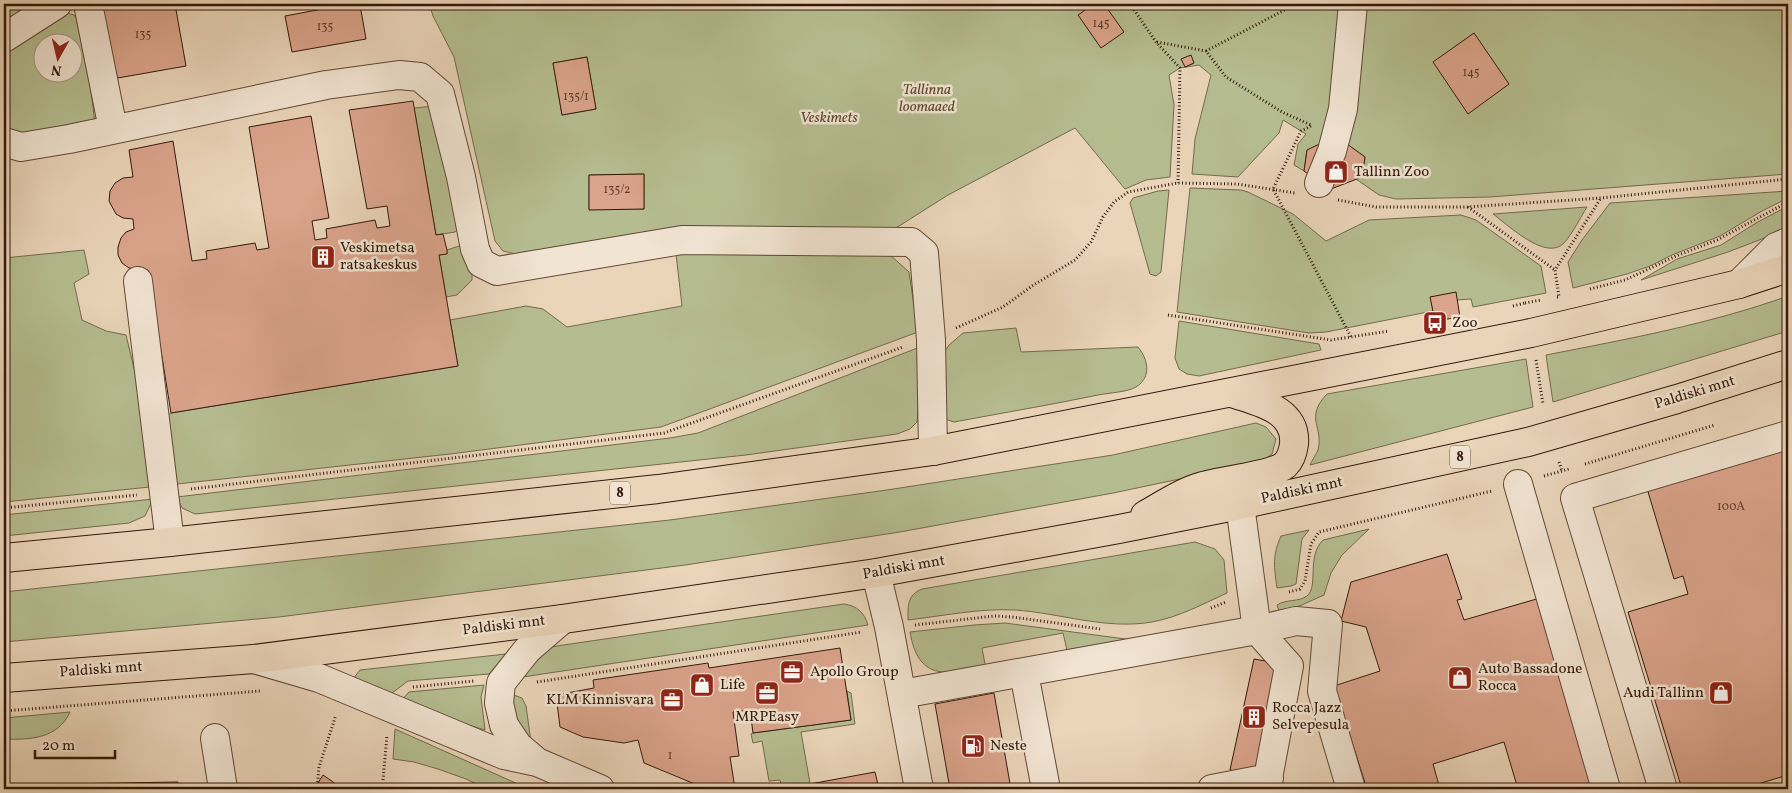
<svg xmlns="http://www.w3.org/2000/svg" width="1792" height="793" viewBox="0 0 1792 793" font-family="Vollkorn,serif">
<rect width="100%" height="100%" fill="#ead5b9"/>
<filter id="stains"><feTurbulence type="fractalNoise" baseFrequency=".004" numOctaves="4"/><feColorMatrix values="0 0 0 0 .2 0 0 0 0 .09 0 0 0 0 .02 0 0 0 .5 -.17"/></filter>
<radialGradient id="worn" r=".72"><stop offset=".6" stop-color="#630" stop-opacity="0"/><stop offset="1" stop-color="#630" stop-opacity=".3"/></radialGradient>
<path fill="#b5bd90" stroke="#746a4c" fill-rule="evenodd" d="M4,4H40L4,27Z
M429,4H1788V174L1490,197L1396,199L1379,195L1356,179L1362,177L1365,157L1361,154L1307,150L1304,171L1294,165L1298,144L1306,134L1283,120L1279,133L1238,177L1192,174L1195,139L1211,75L1199,65L1180,68L1169,75L1174,105L1170,177L1146,180L1125,189L1075,128L948,195L888,233L515,254L503,251L495,241L454,57L433,16ZM587,57L596,109L562,115L553,63ZM644,174V209H589V175Z
M60,11L74,15L83,28L95,123L25,138L4,134V49ZM42,42H72V72H42Z
M434,106L463,225L455,232L436,235L414,108Z
M1190,188L1241,190L1248,192L1293,214L1326,241L1369,220L1461,215L1476,220L1541,266L1546,293L1473,307L1471,299L1457,300L1431,297L1433,311L1326,332L1309,333L1177,312Z
M1169,190L1161,272L1156,276L1150,274L1130,203L1133,198L1158,191Z
M1788,191V198L1762,211L1720,236L1672,255L1650,266L1627,274L1573,288L1568,262L1582,240L1610,203Z
M1788,206V229L1728,252L1641,280L1677,259L1721,245L1756,223Z
M1587,207C1580,218 1573,233 1564,243C1546,262 1507,224 1493,214Z
M459,246L469,251L472,265V280L457,295L446,297L439,255L447,254V250Z
M84,250L89,274L74,283L82,320L106,331L126,335L146,418L150,487L4,502V258Z
M693,253L889,254L909,272L918,332L661,427L450,454L177,484L170,442L162,420L171,413L458,366L450,320L526,306L543,309L567,327L682,306L676,254Z
M1788,296V331L1553,402L1546,355C1628,339 1710,324 1788,296Z
M1179,321L1319,344L1321,350L1199,376L1187,374L1179,369L1175,358Z
M1016,328L1021,352L1138,347C1148,359 1152,377 1136,387C1128,392 1108,393 1098,395C1050,405 1002,413 954,422L945,419L943,365L945,351L949,345L963,333Z
M920,347L923,351L917,422L910,429L897,434L746,455L195,514L182,508L177,497L670,438L698,433Z
M1526,359L1533,407L1310,465C1312,460 1316,455 1318,450C1324,427 1304,418 1327,394Z
M1256,423L1266,427L1276,439L1272,454L1261,462L1113,493L900,532L685,565L279,617L4,642V592L670,520L887,490L1113,455Z
M153,499L145,516L129,523L4,536V515Z
M1369,529L1342,555L1331,573L1324,595L1286,612L1279,611L1277,605C1286,599 1299,602 1307,596C1319,586 1306,557 1323,540Z
M1309,530L1302,539L1296,584L1291,586L1277,588C1274,567 1272,556 1281,536Z
M1195,542L1215,549L1224,560L1227,593C1203,604 1179,617 1152,622C1106,630 1060,613 1015,610C981,608 942,616 908,620C908,606 907,595 922,589Z
M844,604C857,606 864,612 868,625L516,678L550,647Z
M1005,623L1133,640L1071,652L1067,650L1063,633L982,648L985,664L984,668C945,675 918,680 910,632L974,625Z
M506,654L489,674L408,681L388,696L353,679L360,670Z
M484,685L481,697L485,730L442,717L400,702L409,692Z
M847,691L851,693L855,724L801,732L811,789H782L780,780L769,781L762,741L753,743L751,734L753,733L851,720Z
M511,694L522,698L526,706L531,742L517,728Z
M70,712C58,739 29,740 4,739V718Z
M395,729L529,789H487L466,779L438,769L414,762L393,759Z"/>
<path fill="#dba48c" stroke="#341809" d="M99,4H175L186,66L112,79Z
M1094,4H1104L1124,32L1101,48L1078,15Z
M360,5L366,39L292,52L285,16L333,7L334,9Z
M1474,33L1509,84L1468,114L1433,62Z
M1191,55L1194,63L1185,67L1181,59Z
M587,57L596,109L562,115L553,63Z
M413,101L436,235L443,234L447,250V254L439,255L458,366L171,413L148,270H137L129,268L122,263L118,255V247L121,238L126,232L134,229L133,219L123,218L116,214L109,201L110,191L115,183L123,178L133,177L129,150L173,141L192,261L207,259L206,251L255,243L257,250L269,248L249,127L311,116L329,218L312,221L315,240L327,238L326,229L375,220L377,228L390,226L387,206L367,209L349,110Z
M1336,136L1365,157L1362,177L1331,189L1319,183L1304,171L1307,150Z
M644,174V209L589,210V175Z
M1456,292L1460,317L1435,321L1430,297Z
M1788,445V775L1741,789H1682L1628,612L1688,594L1683,576L1674,579L1646,485Z
M1447,554L1462,599L1457,600L1464,620L1540,598L1596,789H1518L1504,742L1433,764L1440,789H1367L1334,686L1380,671L1366,627L1341,621L1351,582Z
M840,648L851,720L753,733L750,710L733,712L739,756L730,757L735,789H707L644,763L638,740L624,743L583,737L560,727L556,695L594,688L593,680L708,663L709,668Z
M1254,659L1277,663L1254,775L1230,770Z
M994,693L1011,789H950L935,704Z
M875,772L879,789H811L810,784Z
M323,775L343,789H314Z
M178,782V789H4V785Z"/>
<g fill="none" stroke-linecap="round" stroke-linejoin="round">
<defs>
<path id="minor" d="M88,4L113,129
M4,38L57,4
M4,142L21,147L69,139L326,85L399,75L420,77L440,94L461,177L475,249L481,263L497,271L682,240L911,242L924,253L931,340L933,451
M1319,183L1332,151L1343,109L1353,4
M138,281L170,542
M1739,284L1776,247L1788,242
M1518,484L1606,789
M1240,505L1257,630L1289,666L1266,789
M876,573L889,627L919,789
M254,659L319,678L504,755L537,762L600,789
M1024,673L1046,789
M902,694L1257,630L1296,621L1328,624L1322,691L1351,789
M215,738L223,789
M537,762L518,746L504,725L499,703L501,683L527,650L563,619
M1212,789L1269,778
M1663,789L1575,498L1788,435"/>
<path id="major" d="M1145,515C1163,505 1182,492 1203,486C1222,480 1271,476 1285,465C1291,459 1293,452 1294,444C1297,409 1258,402 1232,393
M4,558L170,542L658,489L933,451L1531,333L1739,284L1788,268
M4,678L254,659L563,619L876,573L1119,529L1240,505L1528,442L1677,399L1788,364"/>
</defs>
<use href="#minor" stroke="#624735" stroke-width="30"/>
<use href="#major" stroke="#341809" stroke-width="30"/>
<path stroke="#341809" stroke-width="3" stroke-dasharray="1 2.5" stroke-linecap="butt" d="M1130,4L1156,42L1180,68L1178,183
M1157,42L1206,51L1226,77L1282,112L1311,125
M1206,51L1296,4
M1311,126L1301,131L1273,189L1351,337
M1338,200L1376,207H1467L1601,198L1788,179
M1468,207L1555,270
M1590,289L1625,280L1676,256L1717,240L1788,202
M1557,297H1559L1555,270L1601,198
M1525,303L1541,300
M1513,306L1525,303
M1168,315L1331,340L1389,331
M956,328L1003,307L1032,286L1075,260L1091,242L1103,217L1114,202L1128,192L1178,183L1237,184L1295,193
M1536,360L1543,404
M1559,462L1562,471
M1585,464L1715,425
M1544,476L1569,469
M191,489L664,433L903,347
M4,508L137,495
M1289,592L1300,589L1305,581L1311,544L1319,532L1492,491
M1211,608L1226,602
M915,625L994,616L1012,617L1100,629
M537,682L862,632
M413,687L474,681
M4,711L260,691
M383,780L387,735
M317,789L319,767L336,715"/>
<use href="#minor" stroke="#f1e4d2" stroke-width="28"/>
<use href="#major" stroke="#ead5b9" stroke-width="28"/>
</g>
<defs>
<symbol id="shop-square" viewBox="-11 -11 22 22"><rect x="-9" y="-9" width="18" height="18" rx="4" fill="#8f2418" stroke="#f1e4d2"/><path d="M-5-2.5h2.3a2.7 3.5 0 0 1 5.4 0H5L5.5 6h-11ZM-1.5-2.5h3a1.5 2.3 0 0 0-3 0Z" fill="#fff"/></symbol>
<symbol id="building-square" viewBox="-11 -11 22 22"><rect x="-9" y="-9" width="18" height="18" rx="4" fill="#8f2418" stroke="#f1e4d2"/><path d="M-4-6H4V6H1V3H-1V6H-4ZM-2.5-4.3h1.7v1.8h-1.7ZM.8-4.3h1.7v1.8H.8ZM-2.5-1h1.7V.8h-1.7ZM.8-1h1.7V.8H.8Z" fill="#fff"/></symbol>
<symbol id="bus-square" viewBox="-11 -11 22 22"><rect x="-9" y="-9" width="18" height="18" rx="4" fill="#8f2418" stroke="#f1e4d2"/><path d="M-5-6H5V4H4V6H2V4H-2V6H-4V4H-5ZM-3.5-4V0h7V-4ZM-3.5 1.2v1.5H-2V1.2ZM2 1.2v1.5H3.5V1.2Z" fill="#fff"/></symbol>
<symbol id="office-square" viewBox="-11 -11 22 22"><rect x="-9" y="-9" width="18" height="18" rx="4" fill="#8f2418" stroke="#f1e4d2"/><path d="M-6-3h4V-5.5h4V-3h4V5H-6ZM-1-4.5V-3h2v-1.5ZM-6 0V1H6V0Z" fill="#fff"/></symbol>
<symbol id="fuel-square" viewBox="-11 -11 22 22"><rect x="-9" y="-9" width="18" height="18" rx="4" fill="#8f2418" stroke="#f1e4d2"/><path d="M-5.5-6h7V0h2V4h1.3V-2.5L3-4.5l.8-.8L6-3V5H2.5V1h-1V6h-7ZM-4.2-4.7v3.2H.2V-4.7Z" fill="#fff"/></symbol>
</defs>
<g fill-rule="evenodd">
<use href="#shop-square" x="1322" y="158" width="28" height="28"/>
<use href="#building-square" x="309" y="243" width="28" height="28"/>
<use href="#bus-square" x="1421" y="309" width="28" height="28"/>
<use href="#office-square" x="778" y="658" width="28" height="28"/>
<use href="#shop-square" x="1446" y="664" width="28" height="28"/>
<use href="#shop-square" x="688" y="671" width="28" height="28"/>
<use href="#office-square" x="753" y="679" width="28" height="28"/>
<use href="#shop-square" x="1707" y="679" width="28" height="28"/>
<use href="#office-square" x="658" y="686" width="28" height="28"/>
<use href="#building-square" x="1240" y="703" width="28" height="28"/>
<use href="#fuel-square" x="959" y="732" width="28" height="28"/>
</g>
<g text-anchor="middle" dominant-baseline="central" stroke-width="5" stroke-linejoin="round" paint-order="stroke">
<g font-size="12" fill="#5e3b2a">
<text x="1101" y="24">145</text>
<text x="325" y="27">135</text>
<text x="143" y="35">135</text>
<text x="1471" y="73">145</text>
<text x="576" y="97">135/1</text>
<text x="617" y="190">135/2</text>
<text x="1731" y="507">100A</text>
<text x="670" y="756">1</text>
</g>
<g fill="#f1e4d2" stroke="#6d5545" stroke-width="1">
<rect x="1450" y="445.5" width="20" height="23" rx="4"/>
<rect x="610" y="481.5" width="20" height="23" rx="4"/>
</g>
<g font-size="14" font-weight="bold" fill="#341809">
<text x="1460" y="457">8</text>
<text x="620" y="493">8</text>
</g>
<g font-size="15" font-style="italic" fill="#5b4a32" stroke="#f1e4d2">
<text x="927" y="90">Tallinna<tspan x="927" dy="17">loomaaed</tspan></text>
<text x="829" y="118">Veskimets</text>
</g>
<g font-size="15" fill="#341809" stroke="#f1e4d2" text-anchor="start">
<text x="1354" y="172">Tallinn Zoo</text>
<text x="340" y="248">Veskimetsa<tspan x="340" dy="17">ratsakeskus</tspan></text>
<text x="1452" y="323">Zoo</text>
<text x="1478" y="669">Auto Bassadone<tspan x="1478" dy="17">Rocca</tspan></text>
<text x="810" y="672">Apollo Group</text>
<text x="720" y="685">Life</text>
<text x="1704" y="693" text-anchor="end">Audi Tallinn</text>
<text x="654" y="700" text-anchor="end">KLM Kinnisvara</text>
<text x="1272" y="708">Rocca Jazz<tspan x="1272" dy="17">Selvepesula</tspan></text>
<text x="767" y="717" text-anchor="middle">MRPEasy</text>
<text x="990" y="746">Neste</text>
</g>
<g font-size="15" fill="#341809" stroke="#f1e4d2">
<text transform="translate(1695 393) rotate(-17)">Paldiski mnt</text>
<text transform="translate(1302 491) rotate(-12)">Paldiski mnt</text>
<text transform="translate(904 568) rotate(-10)">Paldiski mnt</text>
<text transform="translate(504 626) rotate(-7)">Paldiski mnt</text>
<text transform="translate(101 670) rotate(-4)">Paldiski mnt</text>
</g>
</g>
<rect width="1792" height="793" fill="none" stroke="#ead5b9" stroke-width="20"/>
<rect x="5" y="5" width="1782" height="783" fill="none" stroke="#341809" stroke-width="2.5"/>
<rect x="10" y="10" width="1772" height="773" fill="none" stroke="#341809"/>
<g transform="translate(58 58) rotate(188)"><circle r="24" fill="#f1e4d2" stroke="#a59282"/>
<path d="M0-4L9 19L0 12L-9 19Z" fill="#8f2418"/>
<text y="-8" font-size="14" font-weight="bold" text-anchor="middle" fill="#341809">N</text>
</g>
<path d="M35 750v8h80v-8" fill="none" stroke="#341809" stroke-width="2.5"/>
<text x="42" y="750" font-size="15" fill="#341809" stroke="#f1e4d2" stroke-width="4" paint-order="stroke">20 m</text>
<rect width="100%" height="100%" filter="url(#stains)"/>
<rect width="100%" height="100%" fill="url(#worn)"/>
</svg>
